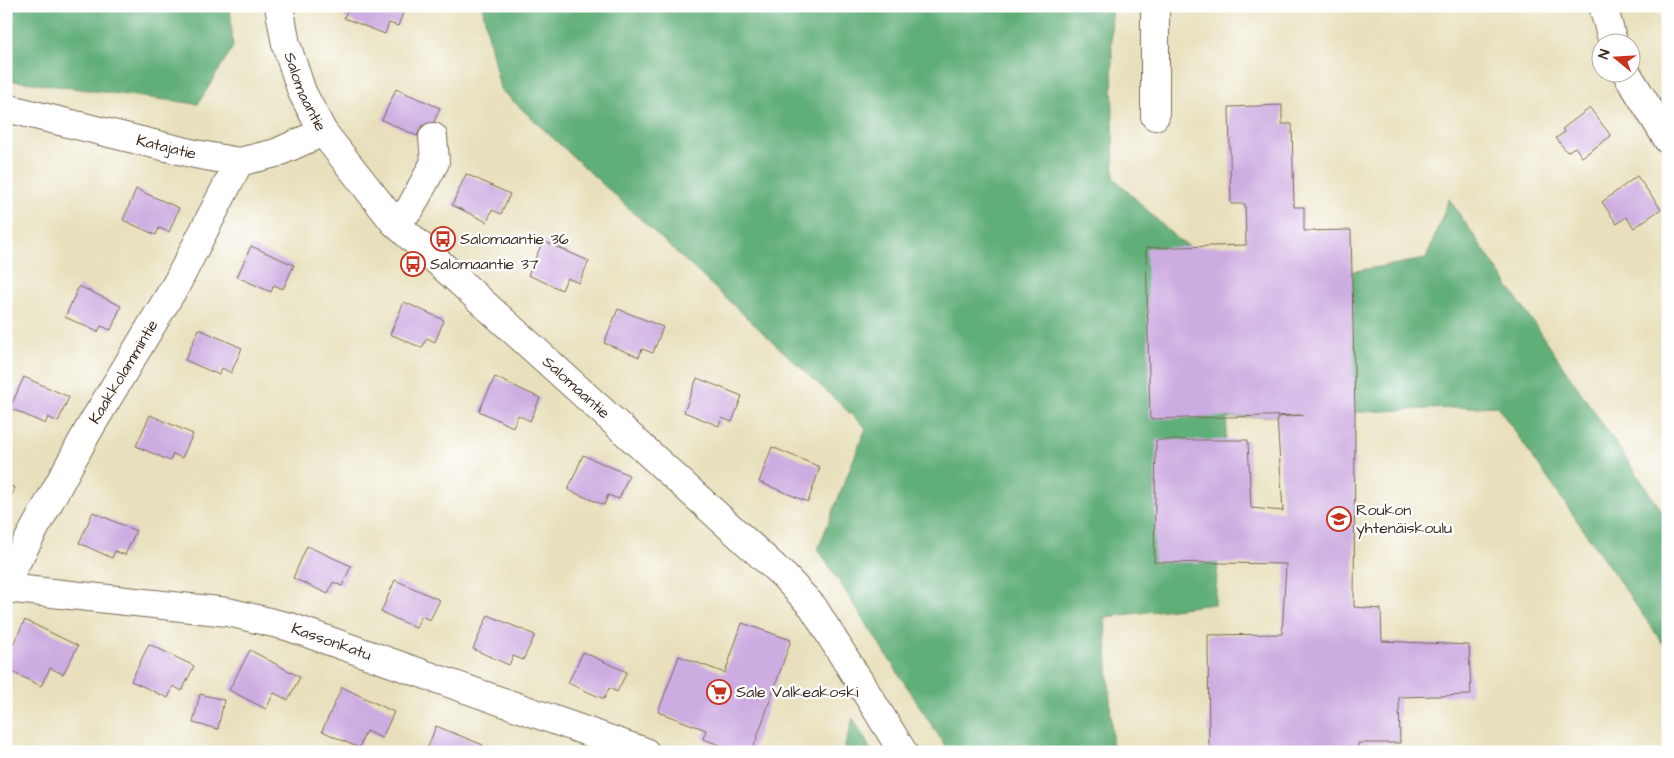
<svg xmlns="http://www.w3.org/2000/svg" width="1674" height="758" viewBox="0 0 1674 758" font-family="'Architects Daughter',sans-serif">
<rect width="100%" height="100%" fill="#fff"/>
<filter id="ink" filterUnits="userSpaceOnUse"><feTurbulence type="fractalNoise" baseFrequency=".02" numOctaves="2"/><feDisplacementMap in="SourceGraphic" scale="10" xChannelSelector="R" yChannelSelector="G"/><feConvolveMatrix kernelMatrix="1 2 1 2 8 2 1 2 1" color-interpolation-filters="sRGB"/></filter>
<filter id="wash" filterUnits="userSpaceOnUse"><feTurbulence type="fractalNoise" baseFrequency=".0096" numOctaves="4" result="noise"/><feDisplacementMap in="SourceGraphic" scale="20" xChannelSelector="R" yChannelSelector="G"/><feGaussianBlur stdDeviation="1.12" result="paint"/><feColorMatrix in="noise" values="0 0 0 0 0 0 0 0 0 0 0 0 0 0 0 0 0 1.4 0 .05"/><feComposite in="paint" operator="in"/></filter>
<g filter="url(#wash)">
<rect width="100%" height="100%" fill="#e8e0bc"/>
<path fill="#61ae78" stroke="#4e6c4b" d="M6,6H230L233,47L198,104L8,80Z
M482,6H1111L1114,178L1178,240L1260,287L1426,259L1449,199L1668,520V651L1497,406L1227,418L1215,604L1105,617L1113,752H949L818,549L866,428L500,89Z
M853,718L872,752H843Z"/>
<g id="blocks">
<path fill="#cdace1" d="M349,6H406L398,26L389,23L385,34L344,18Z
M396,89L440,108L431,129L422,125L417,136L382,120Z
M1282,105V124H1292L1294,207H1304V231L1351,230L1355,414L1354,607L1381,609L1382,641L1469,645L1471,695L1399,697L1400,743H1358V752H1209L1208,635L1282,634L1286,564L1154,562L1156,440H1248L1251,508L1283,511L1277,417L1304,415L1150,419L1146,248L1246,245L1245,204H1231L1229,107Z
M1590,108L1611,136L1582,157L1575,147L1567,152L1556,138L1565,132L1562,129Z
M466,174L510,194L501,214L492,210L487,222L452,205Z
M1637,176L1661,209L1634,228L1626,217L1617,224L1602,202Z
M136,189L179,208L169,232L159,228L156,235L123,220Z
M543,241L589,261L579,283L567,278L562,290L528,275Z
M251,246L294,265L283,289L274,285L271,292L237,277Z
M79,286L121,306L111,330L101,326L98,332L65,317Z
M404,302L444,320L435,342L427,338L422,348L390,334Z
M618,309L663,327L653,353L642,349L639,357L604,343Z
M199,329L242,348L231,373L222,368L219,375L185,360Z
M24,377L69,397L58,422L48,417L45,424L10,408Z
M495,377L540,398L530,421L518,415L513,427L479,411Z
M697,378L742,396L732,422L722,418L719,426L684,412Z
M150,415L193,434L182,458L173,454L170,461L136,446Z
M772,447L820,467L808,502L759,482Z
M583,455L629,475L619,499L608,495L604,505L568,490Z
M6,484L15,488L6,507Z
M93,512L136,531L125,555L115,551L112,558L79,543Z
M307,546L351,566L342,586L333,582L328,594L293,578Z
M395,580L440,600L430,620L421,616L416,628L381,612Z
M488,615L535,635L523,660L513,656L509,665L473,649Z
M25,620L78,646L63,674L50,668L41,686L6,669V658Z
M742,623L791,640L752,752H739L703,739L706,730L658,712L679,656L725,673Z
M149,644L194,666L182,691L173,686L168,698L131,681Z
M250,650L300,677L288,700L274,693L266,709L229,690Z
M583,652L627,672L617,692L609,688L604,699L568,683Z
M342,687L394,712L382,738L366,731L359,748L322,731Z
M200,694L224,700L218,729L193,723Z
M436,726L483,745L481,752H426Z"/>
</g>
</g>
<g filter="url(#ink)">
<use href="#blocks" fill-opacity="0" stroke="#786a55" stroke-width="1"/>
<g fill="none" stroke-linecap="round" stroke-linejoin="round">
<defs>
<g id="minor">
<path id="s1" d="M279,6L286,44L302,92L323,132L394,222L784,576L813,607L903,752"/>
<path d="M1603,6L1613,42"/>
<path d="M1626,72L1668,140"/>
<path id="s2" d="M6,108L195,154L239,162L276,153L323,132"/>
<path d="M1155,116V6"/>
<path d="M394,222L410,209L435,162L433,137"/>
<path id="s3" d="M6,581L89,429L177,283L239,162"/>
<path id="s4" d="M6,588L228,612L290,627L645,752"/>
</g>
</defs>
<use href="#minor" stroke="#786a55" stroke-width="30"/>
<use href="#minor" stroke="#fff" stroke-width="28"/>
</g>
</g>
<defs>
<symbol id="bus-ring" viewBox="-11 -11 22 22"><circle r="9.5" fill="#fff" stroke="#c8321e" stroke-width="1.5"/><path d="M-5-6H5V4H4V6H2V4H-2V6H-4V4H-5ZM-3.5-4V0h7V-4ZM-3.5 1.2v1.5H-2V1.2ZM2 1.2v1.5H3.5V1.2Z" fill="#c8321e"/></symbol>
<symbol id="school-ring" viewBox="-11 -11 22 22"><circle r="9.5" fill="#fff" stroke="#c8321e" stroke-width="1.5"/><path d="M0-5L7-2L0 1L-7-2ZM-4 1L0 2.5L4 1V4Q0 6-4 4Z" fill="#c8321e"/></symbol>
<symbol id="supermarket-ring" viewBox="-11 -11 22 22"><circle r="9.5" fill="#fff" stroke="#c8321e" stroke-width="1.5"/><path d="M-6-5.5h2.5l.6 2H6L4.5 2H-2.5L-4.4-4H-6ZM-1.5 3.2a1.3 1.3 0 1 0 .1 0ZM3 3.2a1.3 1.3 0 1 0 .1 0Z" fill="#c8321e"/></symbol>
</defs>
<g fill-rule="evenodd">
<use href="#bus-ring" x="429" y="225" width="28" height="28"/>
<use href="#bus-ring" x="399" y="250" width="28" height="28"/>
<use href="#school-ring" x="1325" y="505" width="28" height="28"/>
<use href="#supermarket-ring" x="705" y="678" width="28" height="28"/>
</g>
<g text-anchor="middle" dominant-baseline="central" stroke-width="4.5" stroke-linejoin="round" paint-order="stroke">
<g font-size="16" fill="#3b2a1e" stroke="#fff">
<text stroke="none"><textPath href="#s1" startOffset="90">Salomaantie</textPath></text>
<text stroke="none"><textPath href="#s2" startOffset="165">Katajatie</textPath></text>
<text stroke="none"><textPath href="#s3" startOffset="240">Kaakkolammintie</textPath></text>
<text stroke="none"><textPath href="#s1" startOffset="495">Salomaantie</textPath></text>
<text stroke="none"><textPath href="#s4" startOffset="331">Kassonkatu</textPath></text>
</g>
<g font-size="16" fill="#3b2a1e" stroke="#fff" text-anchor="start">
<text x="460" y="239">Salomaantie 36</text>
<text x="430" y="264">Salomaantie 37</text>
<text x="1356" y="510">Roukon<tspan x="1356" dy="18">yhtenäiskoulu</tspan></text>
<text x="736" y="692">Sale Valkeakoski</text>
</g>
</g>
<rect width="1674" height="758" fill="none" stroke="#fff" stroke-width="25"/>
<g transform="translate(1616 58) rotate(288)"><circle r="24" fill="#ffffff" stroke="#b1aaa5"/>
<path d="M0-4L9 19L0 12L-9 19Z" fill="#c8321e"/>
<text y="-8" font-size="14" font-weight="bold" text-anchor="middle" fill="#3b2a1e">N</text>
</g>
</svg>
